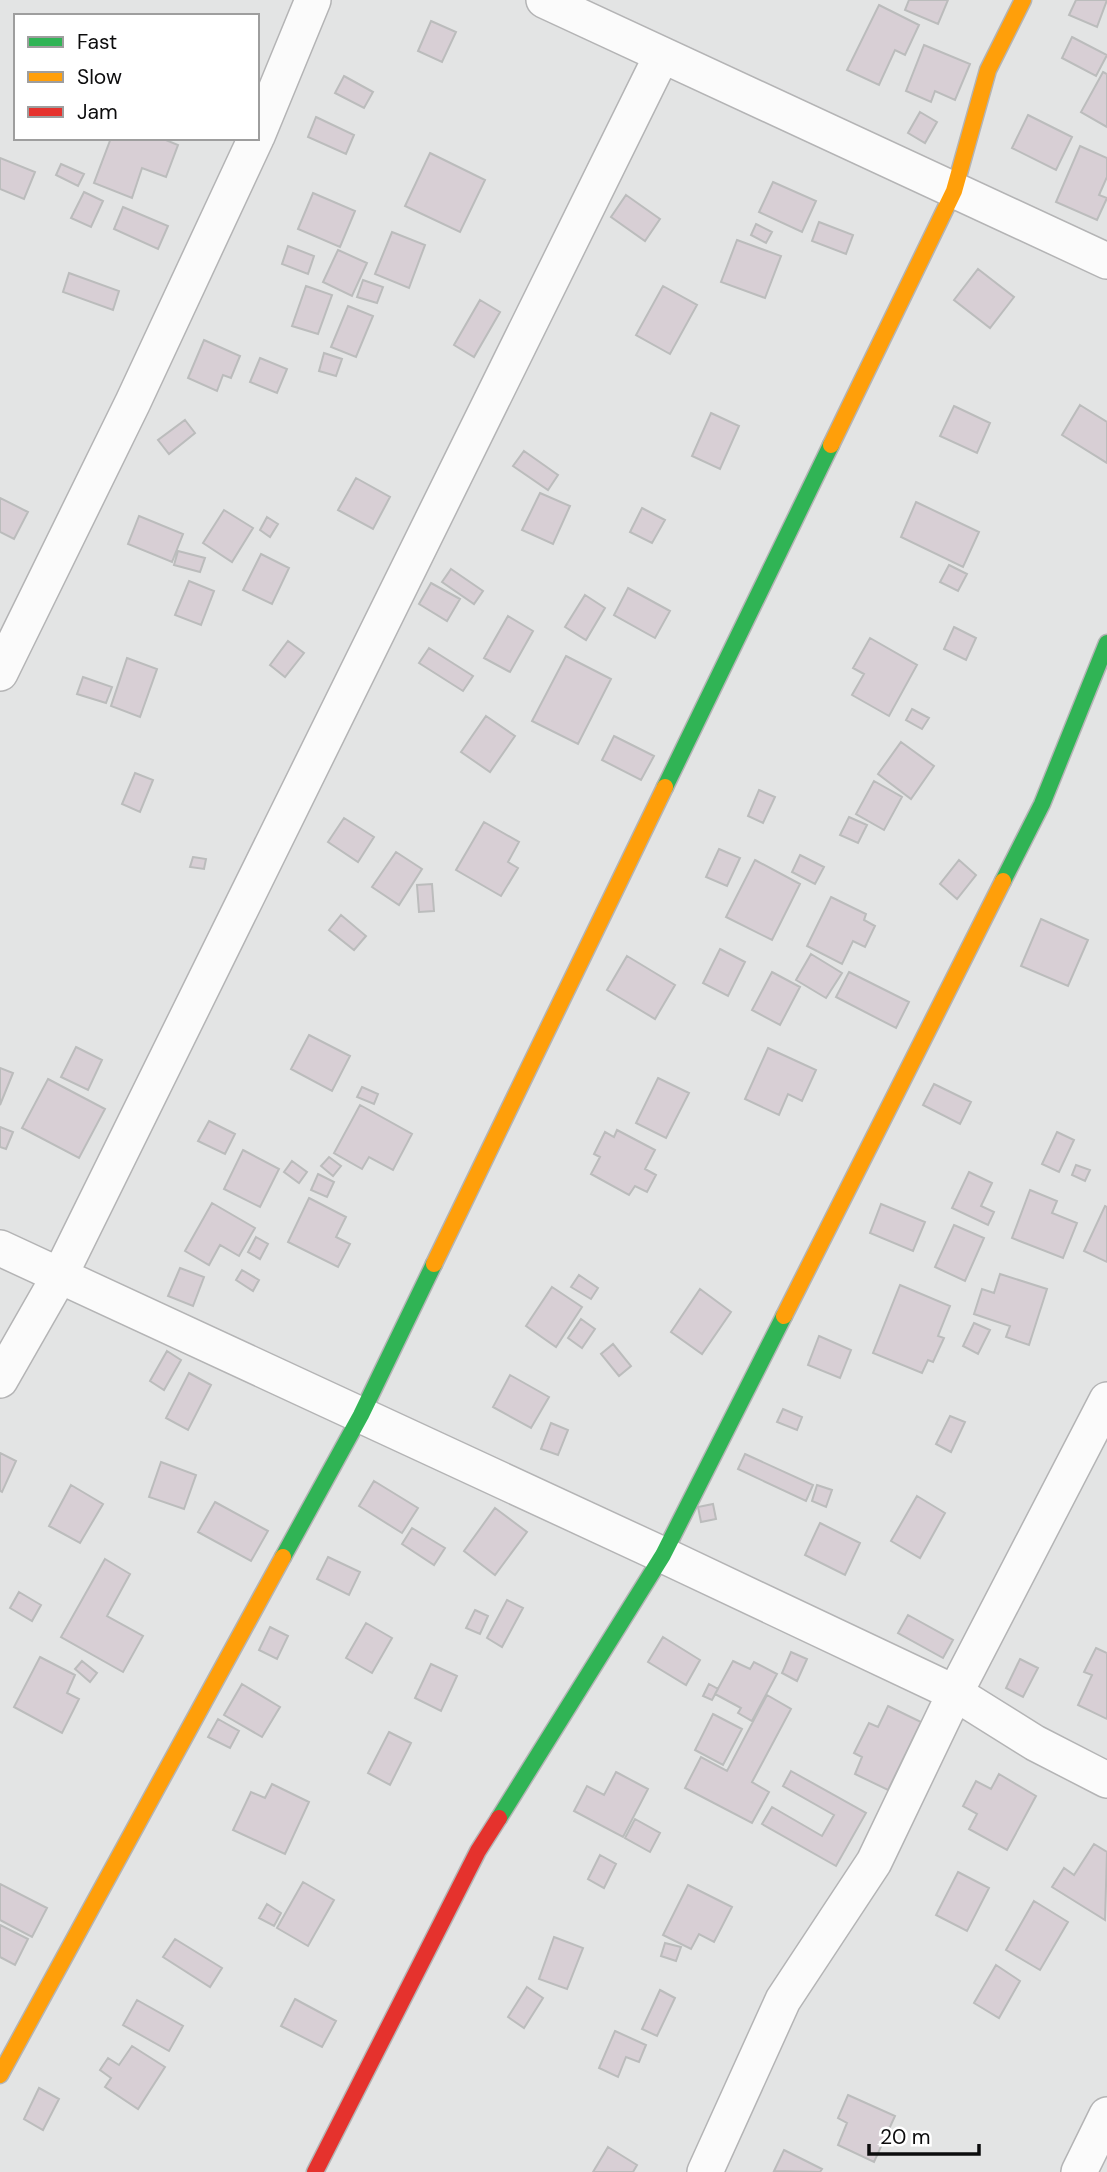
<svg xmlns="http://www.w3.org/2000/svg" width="1107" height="2172" viewBox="0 0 1107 2172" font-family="'DM Sans',sans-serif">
<rect width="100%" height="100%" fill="#e3e4e4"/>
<path fill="#d8cfd5" stroke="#bbbcbc" stroke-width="2" d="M909,0H948L938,24L905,10Z
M1076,0H1107L1097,27L1069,15Z
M879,5L919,25L905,55L895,50L879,85L847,70Z
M431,21L456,32L442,62L418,51Z
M1072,37L1107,55L1096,76L1062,58Z
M924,45L970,64L955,100L935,91L931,102L906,91Z
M1103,72L1107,74V127L1081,112Z
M344,76L373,92L364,108L335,93Z
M920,112L937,122L925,143L908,133Z
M1028,115L1072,137L1056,170L1012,148Z
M316,117L354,135L346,154L308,137Z
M111,138H161L178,145L166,177L142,168L132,198L94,183Z
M1080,146L1107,158V177L1099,195L1107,198L1097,220L1056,202Z
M430,153L485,180L460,232L405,206Z
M0,158L35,172L24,199L0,189Z
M61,164L84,174L78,186L56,175Z
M773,182L816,201L802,232L759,212Z
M84,192L103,201L91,227L71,218Z
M313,193L355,211L340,247L298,229Z
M626,195L660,219L645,241L611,217Z
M123,207L168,226L158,249L114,229Z
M819,222L853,235L846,254L812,241Z
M756,224L772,232L766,243L751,235Z
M392,232L425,245L409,288L375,274Z
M737,240L781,256L765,298L721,282Z
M288,246L314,256L308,274L282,264Z
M338,250L367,263L352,296L323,282Z
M978,269L1014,297L990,328L954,300Z
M69,273L119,291L113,310L63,292Z
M363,280L383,287L377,303L357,297Z
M306,286L332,295L318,334L292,326Z
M663,286L697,305L670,354L636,335Z
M480,300L500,312L474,357L454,345Z
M348,306L373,316L356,357L331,347Z
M204,340L240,356L231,378L223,375L217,391L188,378Z
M324,353L342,359L336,376L319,371Z
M260,358L287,369L277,393L250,382Z
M1080,405L1107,422V463L1062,435Z
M954,406L990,423L977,453L940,436Z
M711,413L739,426L720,469L692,456Z
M185,420L195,433L169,454L158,440Z
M524,451L558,475L548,490L513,466Z
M356,478L390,497L373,529L338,510Z
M540,493L570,506L553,544L522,530Z
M0,498L28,512L14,539L0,532Z
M916,502L979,532L963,567L901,537Z
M642,508L665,520L652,543L630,532Z
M224,510L253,528L232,562L203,543Z
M139,516L183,534L172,562L128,544Z
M267,517L278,524L270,537L260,530Z
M178,551L205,558L200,572L174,565Z
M261,554L289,568L272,604L243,590Z
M949,565L967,574L958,591L940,582Z
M451,569L483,591L474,604L442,582Z
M189,581L214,591L201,625L175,615Z
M431,583L460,599L447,621L419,604Z
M628,588L670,611L655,638L614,615Z
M585,595L605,608L586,640L565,627Z
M508,616L533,631L510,672L484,658Z
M954,627L976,638L966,660L944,649Z
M870,638L917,665L889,716L852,695L864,674L853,668Z
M288,641L304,653L285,677L270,665Z
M429,648L473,676L463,691L419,663Z
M566,656L611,679L578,744L532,721Z
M127,658L157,669L140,717L111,706Z
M83,677L112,687L106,703L77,694Z
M912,709L929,718L922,729L906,720Z
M486,716L515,736L490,772L461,752Z
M614,736L654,756L641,780L602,760Z
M901,742L934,766L911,799L878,774Z
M135,773L153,780L140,812L122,804Z
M874,781L902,797L884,830L856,814Z
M759,790L775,797L763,823L748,816Z
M849,817L867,825L858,843L840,835Z
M344,818L374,837L358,862L328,842Z
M484,822L519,842L508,862L518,868L501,896L456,870Z
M719,849L740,858L727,886L706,877Z
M396,852L422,869L399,905L372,887Z
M800,855L824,867L815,884L792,872Z
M193,857L206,859L204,869L190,867Z
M755,860L800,884L772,940L726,917Z
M959,860L976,875L957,899L940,884Z
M432,884L434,911L419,912L417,885Z
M831,897L866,914L864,920L875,926L865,947L853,941L842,964L807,946Z
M341,915L366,936L354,950L329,930Z
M1041,919L1088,940L1068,986L1021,966Z
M720,949L745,962L728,996L703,983Z
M811,954L842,973L826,998L796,980Z
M627,956L675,985L655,1019L607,990Z
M772,972L800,987L780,1025L752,1010Z
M849,972L909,1002L896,1028L836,997Z
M309,1035L350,1056L332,1091L291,1069Z
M76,1047L102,1060L88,1090L61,1077Z
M768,1048L816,1070L802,1101L788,1094L779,1115L745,1099Z
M0,1068L13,1073L0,1105Z
M658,1078L689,1093L666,1138L636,1123Z
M48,1079L105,1109L79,1158L22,1128Z
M934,1084L971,1102L960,1124L923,1105Z
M362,1087L378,1094L374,1104L357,1097Z
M360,1105L412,1134L393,1170L369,1157L362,1169L334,1153Z
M209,1121L235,1134L225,1154L198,1141Z
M0,1127L13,1132L6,1149L0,1147Z
M617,1130L655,1150L645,1169L656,1175L647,1192L635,1186L629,1195L591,1174L600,1157L594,1154L605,1132L614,1137Z
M1057,1132L1074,1140L1059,1172L1042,1164Z
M243,1150L279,1169L260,1207L224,1189Z
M329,1157L341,1166L333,1176L321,1166Z
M292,1161L307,1172L299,1183L284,1172Z
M1076,1165L1090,1170L1085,1181L1072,1175Z
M969,1172L992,1183L981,1206L994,1212L988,1225L952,1208Z
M318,1174L334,1182L327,1197L311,1190Z
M1030,1190L1057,1201L1052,1213L1077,1223L1063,1258L1012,1238Z
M309,1198L346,1217L336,1237L350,1244L338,1267L288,1242Z
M212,1203L255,1228L239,1256L220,1245L209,1265L185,1251Z
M881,1204L925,1222L913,1251L870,1233Z
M1105,1206L1107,1207V1262L1084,1251Z
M954,1225L984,1238L965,1281L935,1267Z
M256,1237L268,1244L260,1259L248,1252Z
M180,1268L204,1277L193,1306L168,1296Z
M242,1270L259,1280L253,1291L236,1280Z
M1000,1274L1047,1289L1029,1345L1006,1337L1010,1326L974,1314L982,1289L994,1293Z
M579,1275L598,1288L591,1299L571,1287Z
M900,1285L950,1306L938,1336L944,1338L933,1362L928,1360L922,1373L873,1353Z
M552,1287L582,1307L556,1347L526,1326Z
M700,1289L731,1312L702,1354L671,1332Z
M581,1319L595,1329L582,1348L568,1338Z
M974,1323L990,1330L978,1354L963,1346Z
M819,1336L851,1350L840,1378L808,1365Z
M613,1344L631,1366L619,1376L601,1354Z
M167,1351L181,1360L164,1390L150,1381Z
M189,1373L211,1385L188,1430L166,1418Z
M510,1375L549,1397L531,1428L493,1407Z
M783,1409L802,1417L797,1430L777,1422Z
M950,1416L965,1422L951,1452L936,1444Z
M551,1423L568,1430L558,1455L541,1449Z
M0,1453L16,1461L2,1492L0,1491Z
M745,1454L813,1485L806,1501L738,1469Z
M161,1462L196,1475L184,1509L149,1497Z
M374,1481L418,1508L402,1533L359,1506Z
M71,1485L103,1504L80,1543L49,1526Z
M817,1485L832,1490L826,1507L812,1501Z
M917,1496L945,1513L920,1558L891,1541Z
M215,1502L268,1531L251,1561L198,1532Z
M713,1504L716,1519L701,1522L698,1507Z
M495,1508L527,1532L495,1575L464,1551Z
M820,1523L860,1543L845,1575L805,1555Z
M412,1528L445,1548L434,1565L402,1544Z
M328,1557L360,1572L349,1595L317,1579Z
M105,1559L130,1574L107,1616L143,1636L123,1672L61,1637Z
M19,1592L41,1605L32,1621L10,1608Z
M507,1600L523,1608L502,1647L487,1638Z
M475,1610L488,1616L480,1634L466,1628Z
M908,1615L953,1640L943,1658L898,1633Z
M366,1623L392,1638L372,1673L346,1658Z
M270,1627L288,1636L277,1659L259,1650Z
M663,1637L700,1660L686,1685L648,1662Z
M1096,1648L1107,1653V1719L1078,1705L1092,1675L1084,1672Z
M791,1652L807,1659L797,1681L782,1673Z
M40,1657L75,1675L67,1693L79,1699L62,1733L14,1707Z
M1020,1659L1038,1668L1023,1697L1006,1688Z
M82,1661L97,1673L90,1682L75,1669Z
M733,1661L750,1669L754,1662L777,1674L752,1721L738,1713L741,1708L715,1694Z
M431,1664L457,1676L441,1711L415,1698Z
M242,1684L280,1707L262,1737L224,1715Z
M709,1684L718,1689L712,1700L703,1696Z
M767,1695L791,1709L752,1782L769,1792L752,1823L685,1788L701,1757L727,1771Z
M888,1706L921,1722L888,1790L855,1774L862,1757L854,1753L869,1723L878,1727Z
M713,1714L742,1729L723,1765L695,1750Z
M218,1719L239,1731L230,1748L208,1737Z
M389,1732L411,1743L390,1785L368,1773Z
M791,1771L866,1813L836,1866L762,1824L772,1807L822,1836L834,1815L783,1786Z
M616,1772L648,1789L623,1837L574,1811L587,1786L604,1795Z
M999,1774L1036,1796L1007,1850L969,1829L977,1814L963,1806L976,1781L991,1789Z
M272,1784L309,1802L285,1854L233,1830L251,1792L265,1798Z
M635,1819L660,1833L650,1852L625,1838Z
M1094,1844L1107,1852L1105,1920L1052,1887L1064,1868L1074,1875Z
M600,1855L616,1864L604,1888L588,1879Z
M958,1872L989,1888L967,1931L936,1915Z
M303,1882L334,1900L308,1946L277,1928Z
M0,1884L47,1908L32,1937L0,1920Z
M688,1885L732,1907L714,1942L699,1934L691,1949L663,1935Z
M1034,1901L1068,1922L1040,1970L1006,1950Z
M267,1904L281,1913L274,1926L259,1918Z
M0,1925L28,1939L15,1965L0,1957Z
M554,1937L583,1948L567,1989L539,1979Z
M175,1939L222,1968L210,1987L163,1957Z
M665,1943L681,1947L676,1961L661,1956Z
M996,1965L1020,1981L999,2018L974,2003Z
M527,1987L543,1998L524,2028L508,2017Z
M660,1990L675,1998L657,2036L642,2029Z
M295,1999L336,2021L322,2047L281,2026Z
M137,2000L183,2026L169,2051L123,2025Z
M615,2031L646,2045L639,2062L626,2057L618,2077L599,2068Z
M132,2046L165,2067L138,2109L105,2087L111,2078L100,2070L108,2058L119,2065Z
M39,2088L59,2099L43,2130L24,2119Z
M848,2095L895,2116L874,2162L838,2145L847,2123L838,2118Z
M608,2147L637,2165L633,2172H593Z
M784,2150L822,2169L820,2172L774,2171Z"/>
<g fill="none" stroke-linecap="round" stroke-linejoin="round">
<defs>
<path id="street" d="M544,0L1107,261
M257,136L313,0
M0,673L133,402L256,138
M0,1248L663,1555L955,1693L1035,1743L1107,1780
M0,1380L60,1275L662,55
M705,2172L783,2000L874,1862L955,1693L1107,1400
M1079,2172L1107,2115"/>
<path id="fast" d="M665,787L831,445
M1003,881L1042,804L1107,643
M283,1557L361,1415L434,1264
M499,1818L663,1555L784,1316"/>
<path id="slow" d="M831,445L954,191L988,70L1023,0
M434,1264L665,787
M784,1316L1003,881
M0,2075L283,1557"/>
<path id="jam" d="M315,2172L478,1851L499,1818"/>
</defs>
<use href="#street" stroke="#b4b4b5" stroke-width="38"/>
<use href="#fast" stroke="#b4b4b5" stroke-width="19"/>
<use href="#slow" stroke="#b4b4b5" stroke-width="19"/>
<use href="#jam" stroke="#b4b4b5" stroke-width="19"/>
<use href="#street" stroke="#fbfbfb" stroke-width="35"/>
<use href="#fast" stroke="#30b455" stroke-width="16"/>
<use href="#slow" stroke="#ff9f0a" stroke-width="16"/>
<use href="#jam" stroke="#e5322d" stroke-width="16"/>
</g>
<rect x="14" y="14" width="245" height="126" fill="#ffffff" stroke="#9e9e9e" stroke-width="2"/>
<rect x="28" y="37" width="35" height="10" fill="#30b455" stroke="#9e9e9e" stroke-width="2"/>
<text x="77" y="49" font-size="21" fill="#0c0c0d">Fast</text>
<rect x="28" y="72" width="35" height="10" fill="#ff9f0a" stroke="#9e9e9e" stroke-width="2"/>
<text x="77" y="84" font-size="21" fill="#0c0c0d">Slow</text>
<rect x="28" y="107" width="35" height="10" fill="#e5322d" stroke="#9e9e9e" stroke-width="2"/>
<text x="77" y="119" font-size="21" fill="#0c0c0d">Jam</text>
<path d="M869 2144v10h110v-10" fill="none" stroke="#0c0c0d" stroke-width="3.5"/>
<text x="880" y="2144" font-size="21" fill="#0c0c0d" stroke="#ffffff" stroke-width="5" paint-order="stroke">20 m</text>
</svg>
